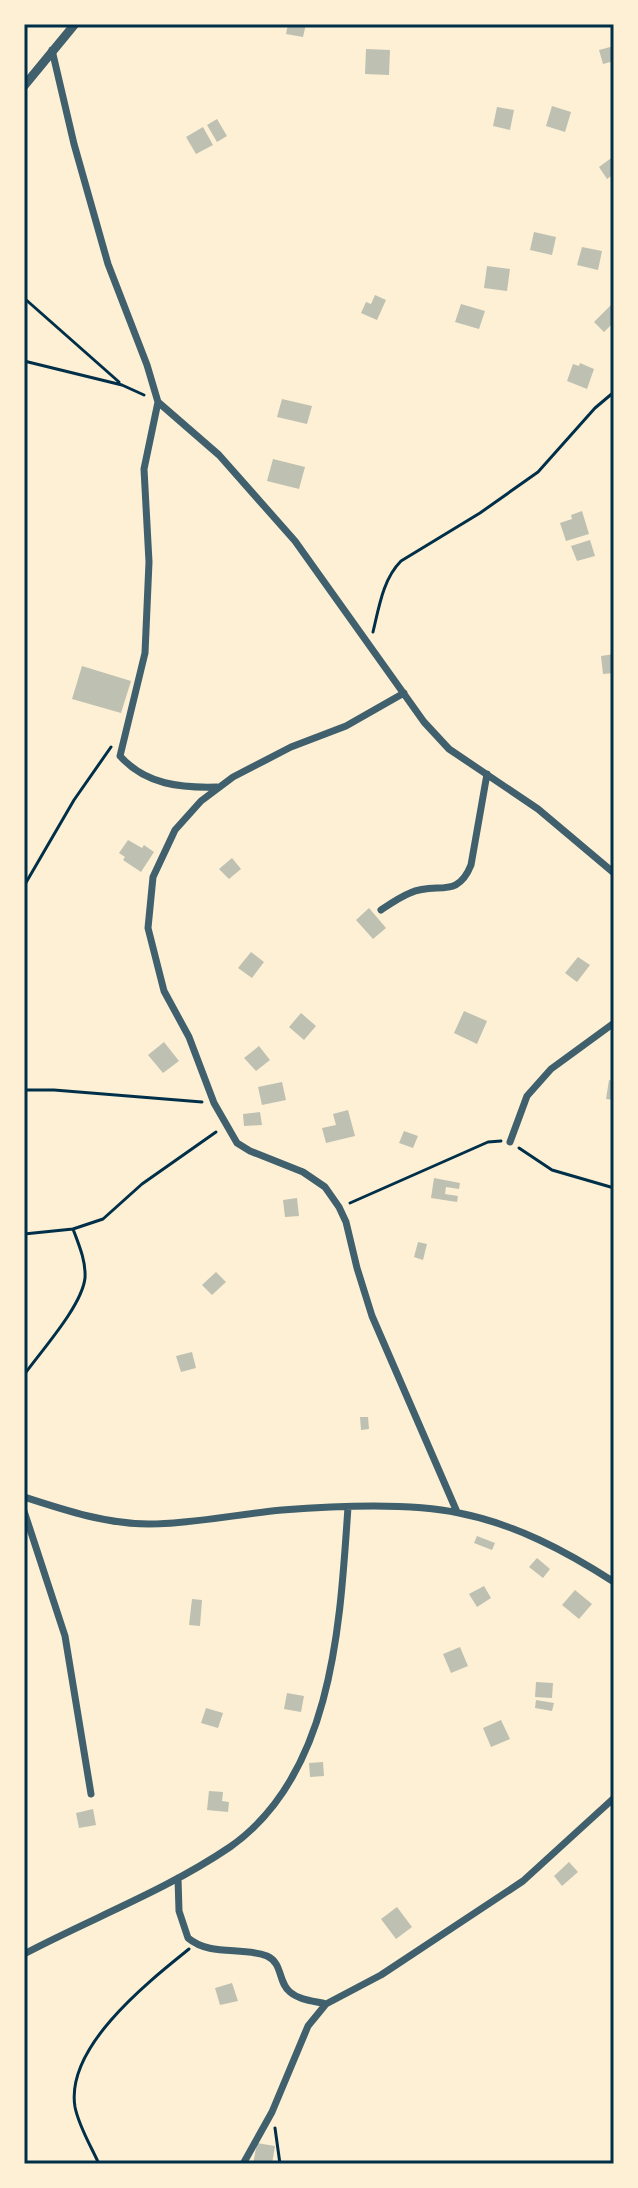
<svg xmlns="http://www.w3.org/2000/svg" width="638" height="2188" viewBox="0 0 638 2188" font-family="Commissioner,sans-serif">
<rect width="100%" height="100%" fill="#fdf0d5"/>
<path fill="#bec0b2" d="M288,24H306L303,37L286,34Z
M614,46V61L603,64L599,50Z
M366,49L390,50L389,75L365,74Z
M552,106L571,112L565,132L546,126Z
M497,107L514,110L510,130L493,126Z
M217,119L227,136L217,142L207,125Z
M203,127L213,145L196,154L186,137Z
M614,156V174L607,179L599,167Z
M534,232L556,237L552,255L530,250Z
M582,247L602,251L598,270L577,265Z
M487,266L510,269L507,291L484,288Z
M375,295L386,300L377,320L361,313L366,302L371,304Z
M461,304L485,311L479,329L455,322Z
M611,305L614,308V322L604,332L594,322Z
M580,363L594,369L587,389L567,381L573,364L579,366Z
M282,399L312,406L307,424L277,417Z
M273,459L305,467L299,489L267,481Z
M582,511L589,534L566,541L560,523L572,519L571,515Z
M590,540L595,556L577,561L571,546Z
M614,654V673L603,674L601,656Z
M82,666L131,681L121,713L72,699Z
M128,840L142,848L144,845L154,852L141,872L123,860L125,857L119,853Z
M232,858L241,869L229,879L219,869Z
M369,908L386,928L373,939L356,920Z
M251,952L264,962L252,978L238,968Z
M578,957L590,965L577,982L565,973Z
M464,1011L487,1021L477,1044L454,1033Z
M301,1013L316,1026L304,1040L289,1027Z
M164,1042L179,1061L163,1073L148,1055Z
M259,1046L270,1060L256,1071L244,1058Z
M609,1080L614,1081V1100L606,1099Z
M282,1082L286,1100L262,1105L258,1087Z
M348,1110L355,1136L326,1143L322,1128L336,1125L333,1114Z
M260,1112L262,1125L244,1126L243,1114Z
M404,1131L418,1136L413,1148L399,1143Z
M434,1178L460,1183L459,1189L446,1187L445,1194L458,1196L457,1202L431,1198Z
M297,1198L299,1216L285,1217L283,1200Z
M418,1242L427,1244L423,1260L414,1257Z
M216,1272L226,1282L212,1295L202,1285Z
M192,1352L196,1368L181,1372L176,1356Z
M360,1417H368L369,1429L361,1430Z
M477,1536L495,1543L492,1550L474,1543Z
M537,1558L550,1569L543,1578L529,1567Z
M484,1586L491,1598L477,1607L469,1594Z
M575,1590L592,1604L579,1619L562,1605Z
M192,1599L202,1600L200,1626L189,1625Z
M460,1647L468,1666L451,1673L443,1654Z
M536,1682L553,1683L552,1698L535,1697Z
M287,1693L304,1696L301,1712L284,1709Z
M536,1700L554,1703L552,1711L535,1708Z
M206,1708L223,1713L218,1728L201,1723Z
M501,1720L510,1739L491,1747L483,1728Z
M323,1762L324,1776L310,1777L309,1763Z
M209,1791L223,1792L222,1801L229,1802L228,1812L207,1810Z
M93,1809L96,1825L79,1828L76,1813Z
M569,1862L578,1872L562,1886L554,1876Z
M397,1907L412,1927L396,1939L381,1919Z
M232,1983L238,2001L220,2005L215,1988Z
M257,2143L275,2146L272,2164H253Z"/>
<g fill="none" stroke-linecap="round" stroke-linejoin="round">
<path stroke="#003049" stroke-width="3" d="M24,298L119,382
M24,361L122,385L144,395
M373,632C379,607 383,579 401,561L480,513L538,472L595,408L614,392
M24,886L74,800L111,747
M24,1090H54L202,1102
M519,1148L552,1170L614,1188
M350,1203L488,1142L501,1141
M24,1234L73,1229L103,1219L142,1184L216,1132
M24,1375C41,1351 82,1306 85,1278C86,1261 79,1245 73,1229
M275,2128L280,2164
M99,2164C91,2146 79,2127 75,2107C65,2047 148,1982 189,1949"/>
<path stroke="#3f606c" stroke-width="7" d="M52,50L74,144L108,264L147,365L158,402L219,455L295,541L424,722L449,749L538,809L614,873
M158,402L144,469L149,562L145,653L120,756C146,785 181,788 217,787
M404,693L346,726L291,747L233,777L201,801L175,830L153,877L148,928L164,991L189,1037L214,1103L237,1143L250,1151L303,1172L325,1187L339,1207L346,1222L357,1268L372,1316L457,1512
M381,910C390,904 400,897 410,893C437,881 457,900 471,865L487,774
M510,1142L527,1096L551,1069L614,1023
M24,1497C64,1510 106,1524 149,1524C193,1524 238,1514 282,1510C334,1506 408,1502 459,1513C515,1524 566,1551 614,1582
M24,1511L65,1636L91,1794
M178,1878L179,1911L188,1938C211,1957 241,1946 267,1956C283,1963 278,1983 290,1992C299,2000 314,2001 326,2004
M24,1954C92,1918 165,1891 230,1847C334,1774 340,1622 348,1507
M243,2164L272,2112L308,2026L326,2004L381,1975L523,1881L614,1798"/>
<path stroke="#3f606c" stroke-width="9" d="M24,86L75,24"/>
</g>
<rect width="638" height="2188" fill="none" stroke="#fdf0d5" stroke-width="52"/>
<rect x="26" y="26" width="586" height="2136" fill="none" stroke="#003049" stroke-width="3"/>
</svg>
